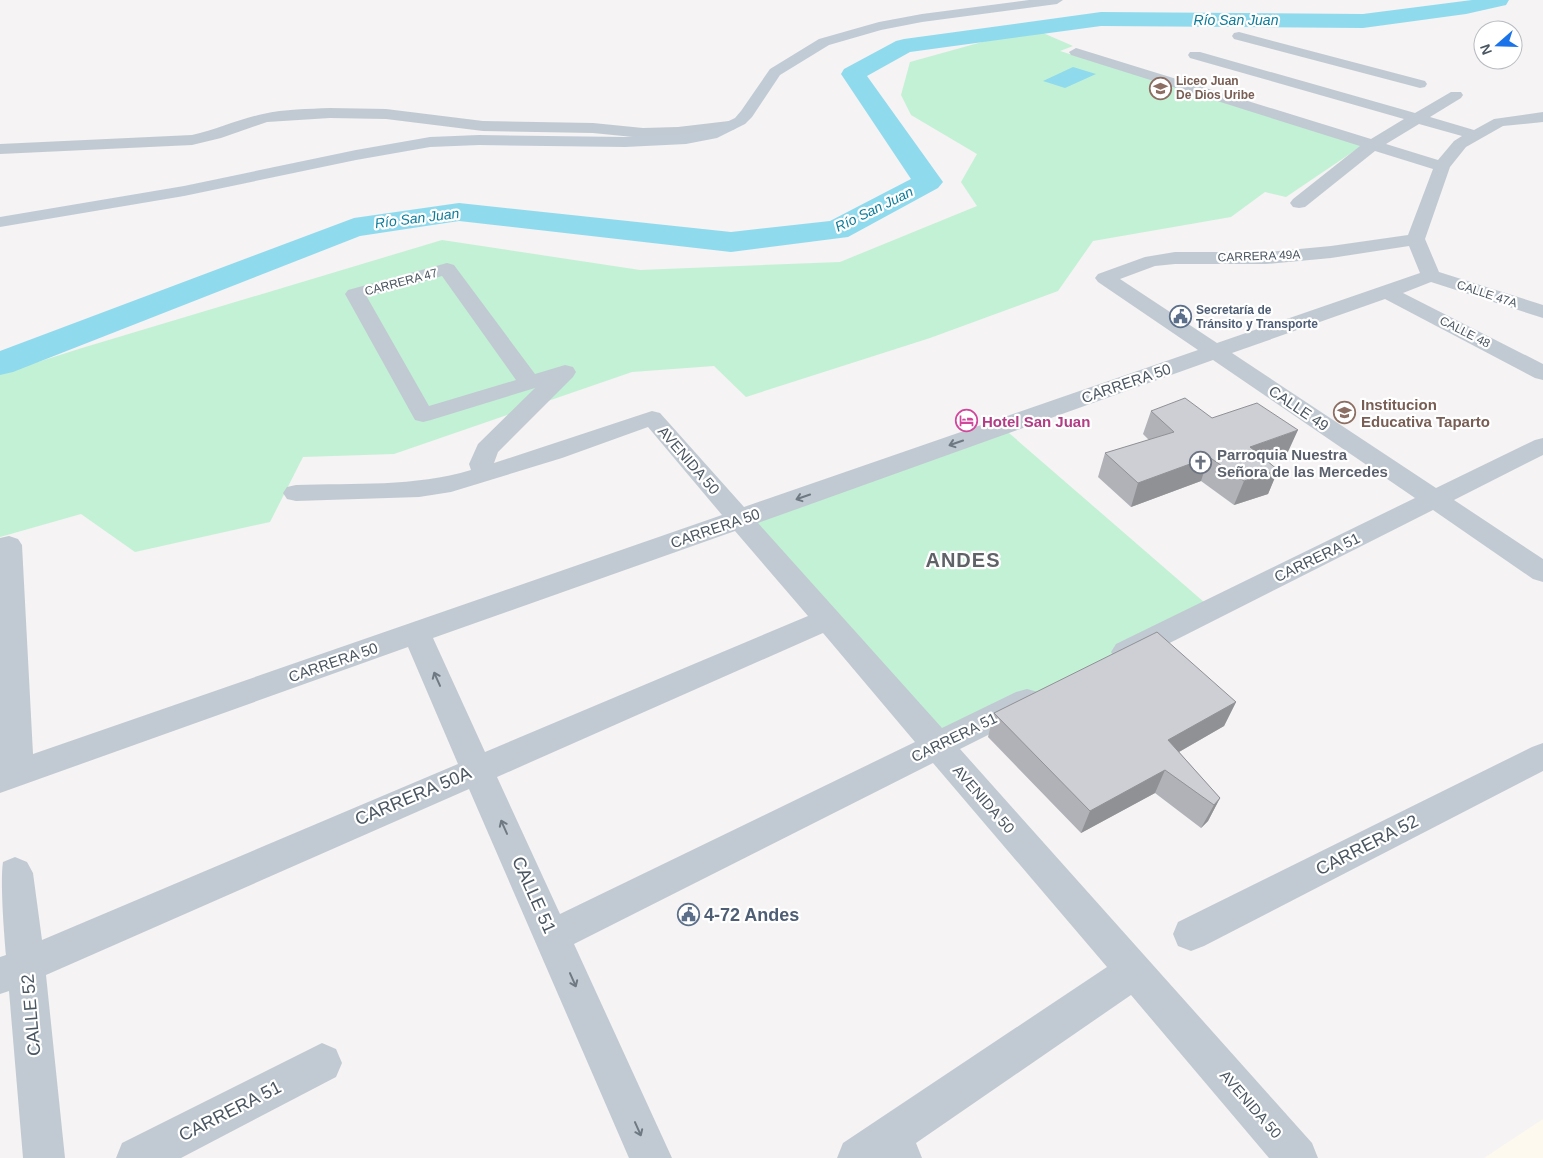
<svg xmlns="http://www.w3.org/2000/svg" width="1543" height="1158" viewBox="0 0 1543 1158" font-family="Arial,sans-serif">
<rect width="100%" height="100%" fill="#f5f3f3"/>
<path fill="#fdf9ef" d="M1543,1119V1158H1484Z"/>
<path fill="#c3f1d5" d="M1043,33L1073,46L1060,51L1363,145L1286,197L1265,192L1231,217L1093,241L1058,291L930,338L746,397L714,366L632,372L394,454L303,457L270,522L135,552L81,514L0,537V374L82,348L442,240L640,270L840,262L977,206L961,182L977,154L911,115L901,95L910,62L1000,37Z
M1002,427L1212,609L937,745L740,519Z"/>
<path fill="#90daee" d="M1073,67L1096,74L1065,88L1043,81Z"/>
<g fill="none" stroke-linecap="round" stroke-linejoin="round">
<path fill="#90daee" fill-rule="evenodd" d="M1472,0H1509L1506,5L1466,14L1363,28L1101,26L910,52L867,76L943,182L938,188L848,237L731,252L459,221L360,236L13,372L0,375V351L354,218L459,203L731,232L830,221L911,179L841,74L844,69L896,41L904,39L1101,12L1363,14Z"/>
<path fill="#c1cad2" fill-rule="evenodd" d="M1239,32L1425,81L1427,84L1425,87L1420,88L1234,39L1232,36L1234,33Z
M1076,48L1371,139L1404,119L1190,58L1188,55L1190,52H1200L1415,113L1451,92H1461L1463,95L1461,98L1430,117L1474,130L1494,119L1543,112V122L1503,126L1466,147L1450,167L1425,239L1439,272L1543,305V318L1431,282L1403,293L1543,364V380L1535,378L1385,299L1232,353L1436,488L1535,440L1543,438V455L1454,500L1543,559V582L1533,579L1433,510L1136,660L1126,663L1116,660L1111,652L1116,644L1415,498L1213,360L758,523L942,728L1016,692L1027,689L1038,692L1042,701L1038,710L960,749L1312,1143L1318,1158H1269L1131,995L916,1143L922,1158H837L843,1143L1107,967L933,763L574,944L672,1158H629L469,789L46,975L65,1158H23L9,991L0,994V957L6,955C4,933 0,881 3,862L15,857L27,862L33,873L42,940L458,764L408,647L0,793V538L9,536L18,539L22,545L33,754L722,515L648,427L562,458L451,492L419,497L296,501L287,499L283,493L287,487L296,485C354,483 415,487 471,470L469,464L478,444L535,388L431,420L423,422L415,420L345,294L348,290L447,263L454,265L535,374L565,365L573,367L576,372L573,377L498,452L494,463L652,411L660,413L744,507L1198,350L1098,282L1095,278L1098,274L1145,257L1175,252H1266L1331,246L1408,235L1433,169L1375,151L1305,207L1299,208L1293,207L1290,203L1293,199L1360,146L1071,55L1069,52ZM1419,124L1462,136L1454,141L1438,160L1386,144ZM1409,246L1420,273L1217,343L1120,279L1155,266L1175,264H1266L1331,258ZM442,276L516,380L429,406L367,297ZM735,531L808,616L485,752L433,638ZM823,633L915,742L560,914L497,777Z
M330,108L386,109L483,121L593,123L643,128L678,127L729,121L735,123L737,126L735,129L729,131L678,137L643,138L593,133L483,131L386,119L330,118L267,122L221,138L192,145L0,154V144L192,135C216,130 239,119 263,114C285,109 308,109 330,108Z
M1543,743V771L1204,946L1191,951L1178,946L1173,934L1178,922L1532,747Z
M322,1043L336,1049L342,1063L336,1077L181,1158H116L122,1143Z"/>
<path fill="#c1cbd6" fill-rule="evenodd" d="M1029,0H1063L1057,4L922,22L881,30L829,45L780,75L752,117L745,124L717,138L686,144L625,147L479,145L430,147L356,160L184,196L0,227V217L184,186L356,150L430,137L479,135L625,137L686,134L712,129L735,118L741,111L770,69L819,39L879,22L922,14Z"/>
</g>
<path fill="#b0b2b7" d="M1151,411L1212,418L1287,454L1267,461L1278,470L1268,494L1234,505L1201,481L1131,507L1098,477L1105,453L1149,440L1143,434Z
M1236,702L1224,726L1179,752L1220,798L1208,821L1201,828L1155,793L1081,833L988,737L994,713Z"/>
<path fill="#909195" d="M1298,430L1287,454L1240,471L1250,447Z
M1209,457L1201,481L1131,507L1138,483Z
M1278,470L1268,494L1234,505L1244,481Z
M1236,702L1224,726L1158,764L1168,740Z
M1165,770L1155,793L1081,833L1090,811Z
M1220,798L1208,821L1201,828L1214,805Z"/>
<path fill="#cdcfd5" stroke="#909195" d="M1185,398L1212,418L1257,403L1298,430L1250,447L1278,470L1244,481L1209,457L1138,483L1105,453L1174,432L1151,411Z
M1157,632L1236,702L1168,740L1220,798L1214,805L1165,770L1090,811L994,713Z"/>
<defs><path id="oneway-shaft" d="M-6 0H5M1.5-3L5.5 0L1.5 3" fill="none" stroke-width="1.6" stroke-linecap="round" stroke-linejoin="round" transform="scale(1.25)"/></defs>
<g stroke="#6e7983">
<use href="#oneway-shaft" transform="translate(956 443) rotate(161)"/>
<use href="#oneway-shaft" transform="translate(803 497) rotate(161)"/>
<use href="#oneway-shaft" transform="translate(437 679) rotate(-114)"/>
<use href="#oneway-shaft" transform="translate(504 827) rotate(-114)"/>
<use href="#oneway-shaft" transform="translate(573 980) rotate(66)"/>
<use href="#oneway-shaft" transform="translate(638 1129) rotate(66)"/>
</g>
<defs>
<symbol id="school-ring" viewBox="-11 -11 22 22"><circle r="9.5" fill="#fff" stroke="#8d6e63" stroke-width="1.5"/><path d="M0-5L7-2L0 1L-7-2ZM-4 1L0 2.5L4 1V4Q0 6-4 4Z" fill="#8d6e63"/></symbol>
<symbol id="civic-ring" viewBox="-11 -11 22 22"><circle r="9.5" fill="#fff" stroke="#5c6f8a" stroke-width="1.5"/><path d="M-.6-6.5H3V-4.5H.6V-3L4-1V1h2V6H-6V1h2V-1L-.6-3ZM-1.2 2.5V6h2.4V2.5Z" fill="#5c6f8a"/></symbol>
<symbol id="hotel-ring" viewBox="-11 -11 22 22"><circle r="9.5" fill="#fff" stroke="#d1479c" stroke-width="1.5"/><path d="M-6-4.5h1.5V1H6V5H4.5V3h-9V5H-6ZM-4 0a1.8 1.8 0 1 1 3.6 0ZM.5 0V-2.5h3Q6-2.5 6 0Z" fill="#d1479c"/></symbol>
<symbol id="church-ring" viewBox="-11 -11 22 22"><circle r="9.5" fill="#fff" stroke="#6b7280" stroke-width="1.5"/><path d="M-1.2-6h2.4v3.5h3.3v2.4h-3.3V6h-2.4V-.1h-3.3v-2.4h3.3Z" fill="#6b7280"/></symbol>
</defs>
<g fill-rule="evenodd">
<use href="#school-ring" x="1148" y="76" width="25" height="25"/>
<use href="#civic-ring" x="1168" y="304" width="25" height="25"/>
<use href="#school-ring" x="1332" y="400" width="25" height="25"/>
<use href="#hotel-ring" x="954" y="408" width="25" height="25"/>
<use href="#church-ring" x="1188" y="450" width="25" height="25"/>
<use href="#civic-ring" x="676" y="902" width="25" height="25"/>
</g>
<g text-anchor="middle" dominant-baseline="central" stroke-width="4.5" stroke-linejoin="round" paint-order="stroke">
<g font-size="12" font-weight="bold" fill="#785e54" stroke="#fff" text-anchor="start">
<text x="1176" y="81">Liceo Juan<tspan x="1176" dy="14">De Dios Uribe</tspan></text>
</g>
<g font-size="12" fill="#4a5661" stroke="#fff">
<text transform="translate(1259 256) rotate(-2)">CARRERA 49A</text>
<text transform="translate(401 282) rotate(-15)">CARRERA 47</text>
<text transform="translate(1487 294) rotate(18)">CALLE 47A</text>
<text transform="translate(1465 332) rotate(27)">CALLE 48</text>
</g>
<g font-size="12" font-weight="bold" fill="#4e5e75" stroke="#fff" text-anchor="start">
<text x="1196" y="310">Secretaría de<tspan x="1196" dy="14">Tránsito y Transporte</tspan></text>
</g>
<g font-size="14" font-style="italic" fill="#0c7c9b" stroke="#fff">
<text x="1236" y="20">Río San Juan</text>
<text transform="translate(874 209) rotate(-26)">Río San Juan</text>
<text transform="translate(417 218) rotate(-7)">Río San Juan</text>
</g>
<g font-size="15" fill="#4a5661" stroke="#fff">
<text transform="translate(1126 383) rotate(-19)">CARRERA 50</text>
<text transform="translate(1299 408) rotate(34)">CALLE 49</text>
<text transform="translate(689 460) rotate(49)">AVENIDA 50</text>
<text transform="translate(715 528) rotate(-19)">CARRERA 50</text>
<text transform="translate(1317 557) rotate(-26)">CARRERA 51</text>
<text transform="translate(333 662) rotate(-19)">CARRERA 50</text>
<text transform="translate(954 737) rotate(-26)">CARRERA 51</text>
<text transform="translate(984 799) rotate(49)">AVENIDA 50</text>
<text transform="translate(1251 1104) rotate(49)">AVENIDA 50</text>
</g>
<g font-size="15" font-weight="bold" fill="#785e54" stroke="#fff" text-anchor="start">
<text x="1361" y="404">Institucion<tspan x="1361" dy="17">Educativa Taparto</tspan></text>
</g>
<g font-size="15" font-weight="bold" fill="#b23c85" stroke="#fff" text-anchor="start">
<text x="982" y="421">Hotel San Juan</text>
</g>
<g font-size="15" font-weight="bold" fill="#5b616d" stroke="#fff" text-anchor="start">
<text x="1217" y="454">Parroquia Nuestra<tspan x="1217" dy="17">Señora de las Mercedes</tspan></text>
</g>
<g font-size="18" fill="#4a5661" stroke="#fff">
<text transform="translate(413 796) rotate(-23)">CARRERA 50A</text>
<text transform="translate(1367 845) rotate(-27)">CARRERA 52</text>
<text transform="translate(534 895) rotate(66)">CALLE 51</text>
<text transform="translate(31 1015) rotate(-95)">CALLE 52</text>
<text transform="translate(230 1111) rotate(-27)">CARRERA 51</text>
</g>
<g font-size="18" font-weight="bold" fill="#4e5e75" stroke="#fff" text-anchor="start">
<text x="704" y="915">4-72 Andes</text>
</g>
<g font-size="20" font-weight="bold" letter-spacing="1" fill="#5f6368" stroke="#fff">
<text x="963" y="560">ANDES</text>
</g>
</g>
<g transform="translate(1498 45) rotate(250)"><circle r="24" fill="#ffffff" stroke="#b7bbc0"/>
<path d="M0-4L9 19L0 12L-9 19Z" fill="#1a73e8"/>
<text y="-8" font-size="14" font-weight="bold" text-anchor="middle" fill="#4a5661">N</text>
</g>
</svg>
